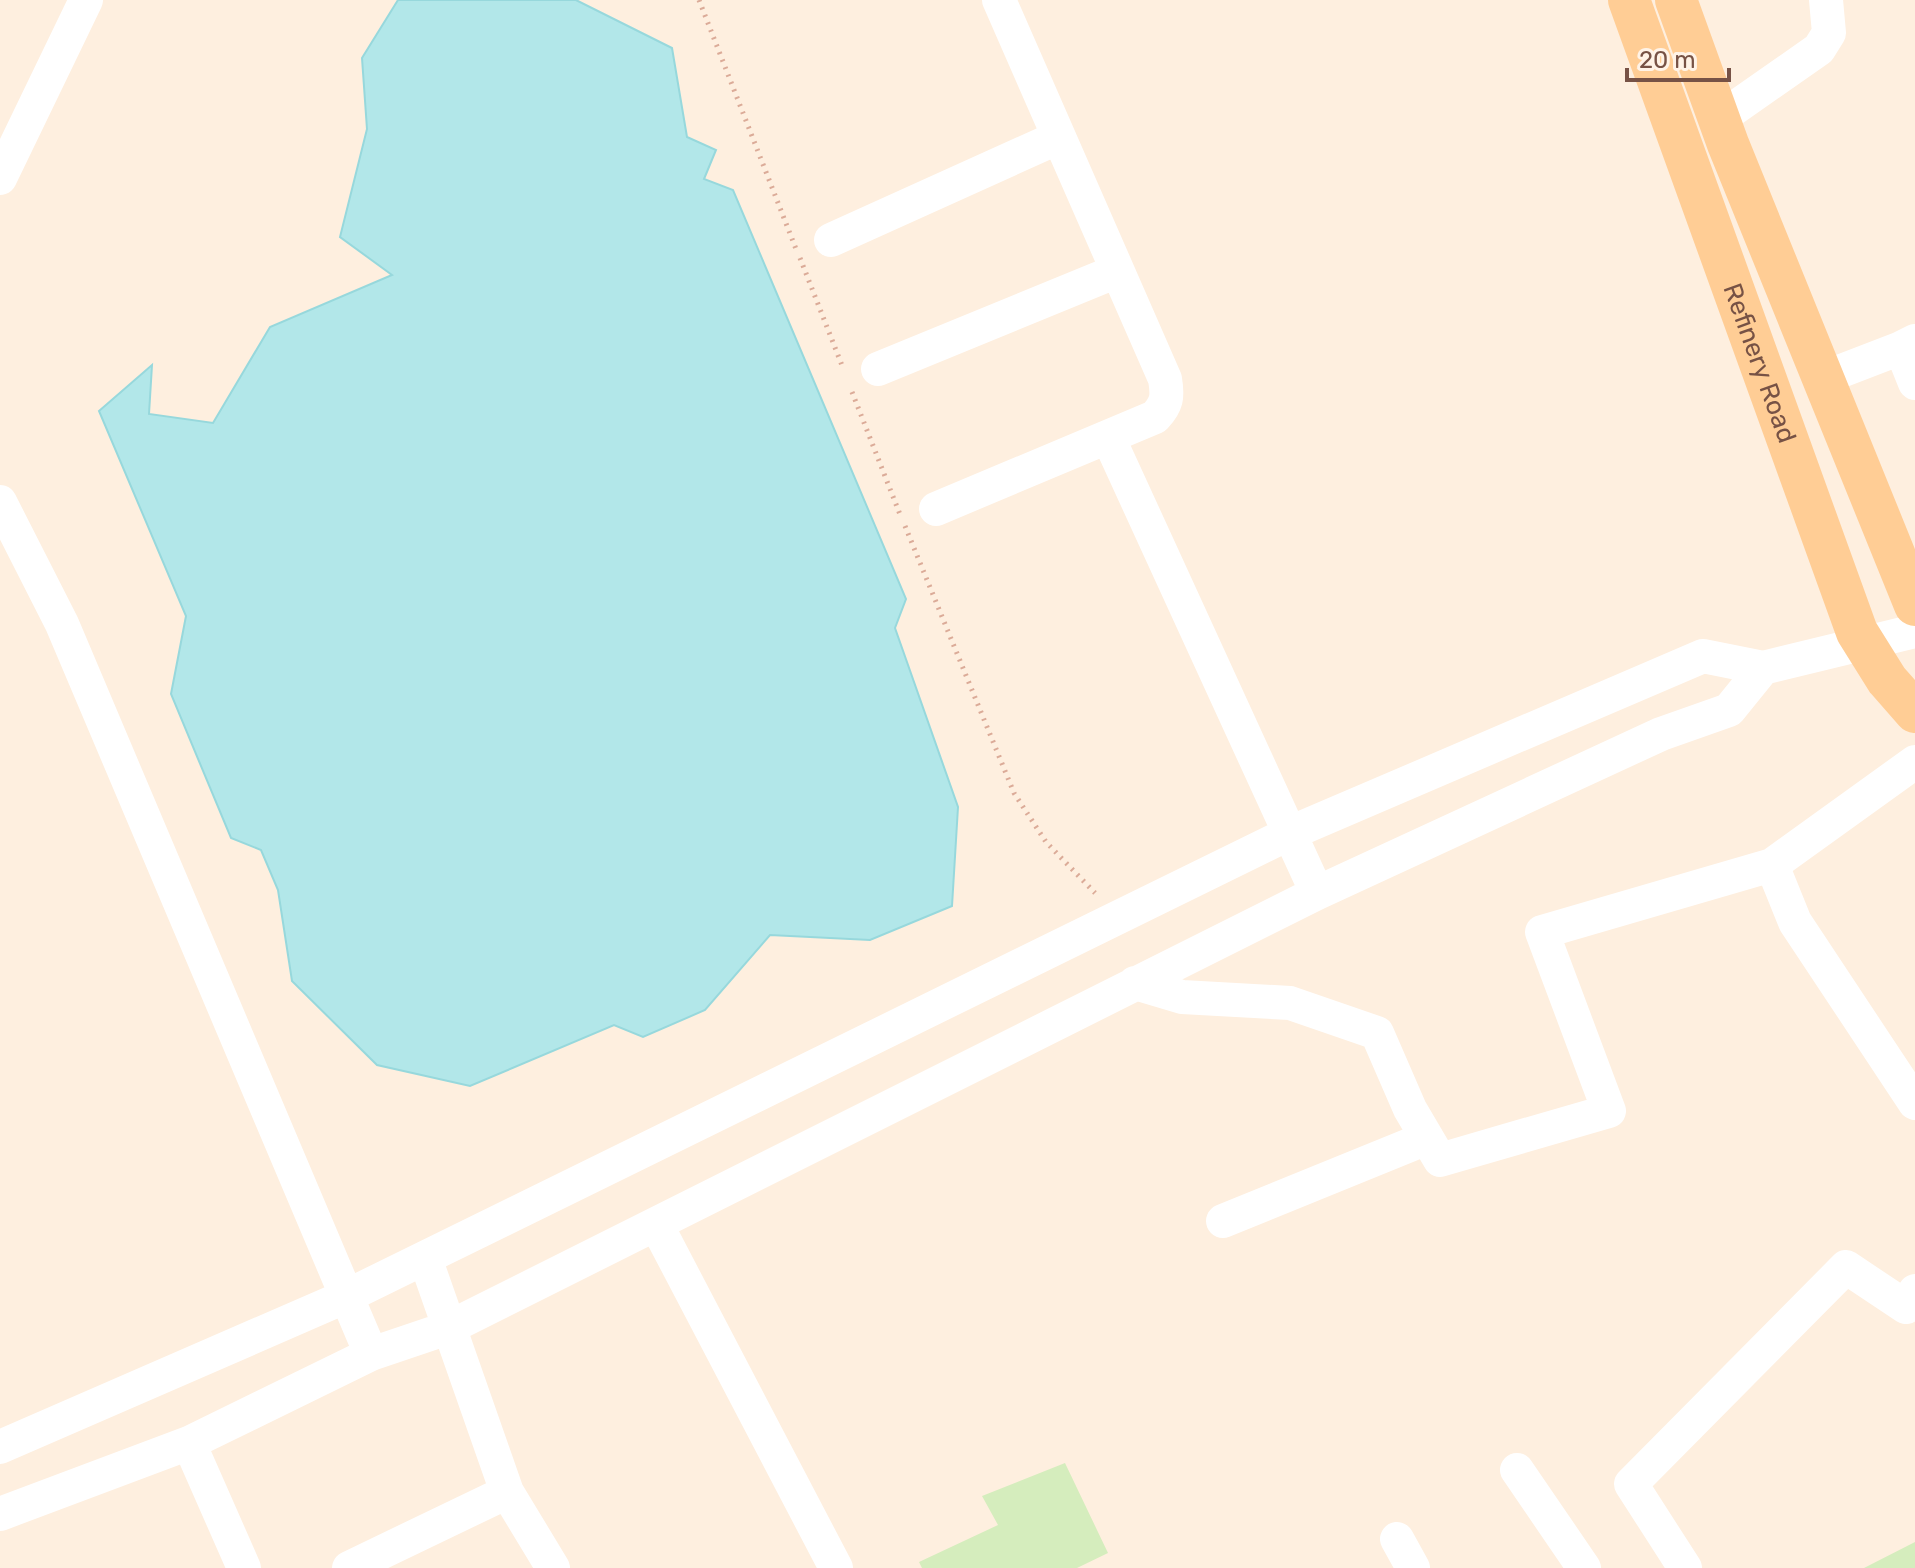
<svg xmlns="http://www.w3.org/2000/svg" width="1915" height="1568" viewBox="0 0 1915 1568" font-family="Rubik,sans-serif">
<rect width="100%" height="100%" fill="#feefdf"/>
<path fill="#d5edbd" d="M1065,1463L1108,1553L1077,1568H922L919,1562L998,1525L982,1496Z
M1915,1542V1568H1864Z"/>
<path fill="#b2e7e9" stroke="#97d8dc" stroke-width="2" d="M398,0H576L672,48L687,137L716,150L704,179L733,190L906,599L895,628L958,807L952,906L870,940L770,935L705,1010L643,1037L614,1025L470,1086L377,1065L292,981L278,890L261,850L231,838L171,694L186,616L99,411L152,365L149,414L213,423L270,327L392,275L340,237L367,129L362,58Z"/>
<g fill="none" stroke-linecap="round" stroke-linejoin="round">
<path stroke="#dbab98" stroke-width="5" stroke-dasharray="2 6" stroke-linecap="butt" d="M699,0L796,249
M800,258L843,368
M852,392L901,517
M905,526L1014,793L1046,842L1095,893"/>
<path stroke="#fff" stroke-width="34" d="M1719,119L1819,49L1829,33L1826,0
M0,178L86,0
M831,240L1059,137
M1915,341L1901,348L1915,383
M878,369L1117,271
M1823,378L1901,348
M1109,439L1317,893
M0,502L62,624L371,1354
M936,509L1155,417C1167,404 1168,397 1165,379L999,0
M1915,762L1772,865L1795,922L1915,1103
M1135,983L1182,997L1290,1003L1377,1033L1410,1109L1440,1160L1609,1111L1542,932L1772,865
M1223,1221L1427,1138
M656,1224L836,1568
M425,1258L507,1492L553,1568
M189,1443L244,1568
M0,1447L347,1296L1290,833L1703,656L1763,668L1915,631
M1517,1470L1584,1568
M0,1514L189,1443L371,1354L448,1328L1317,893L1661,734L1729,710L1763,668
M1397,1539L1413,1568
M349,1568L507,1492
M1685,1568L1631,1484L1846,1267L1906,1307L1915,1291"/>
<g stroke="#ffcd95" stroke-width="42">
<path id="s1" d="M1629,0L1857,632L1887,680L1915,712"/>
<path d="M1676,0L1728,144L1915,605"/>
</g>
</g>
<g text-anchor="middle" dominant-baseline="central" stroke-width="8" stroke-linejoin="round" paint-order="stroke">
<g font-size="26" fill="#775245" stroke="#fff3e7">
<text stroke="none"><textPath href="#s1" startOffset="386">Refinery Road</textPath></text>
</g>
</g>
<path d="M1627 68v12h102v-12" fill="none" stroke="#775245" stroke-width="4"/>
<text x="1639" y="68" font-size="24" fill="#775245" stroke="#fff3e7" stroke-width="6" paint-order="stroke">20 m</text>
</svg>
